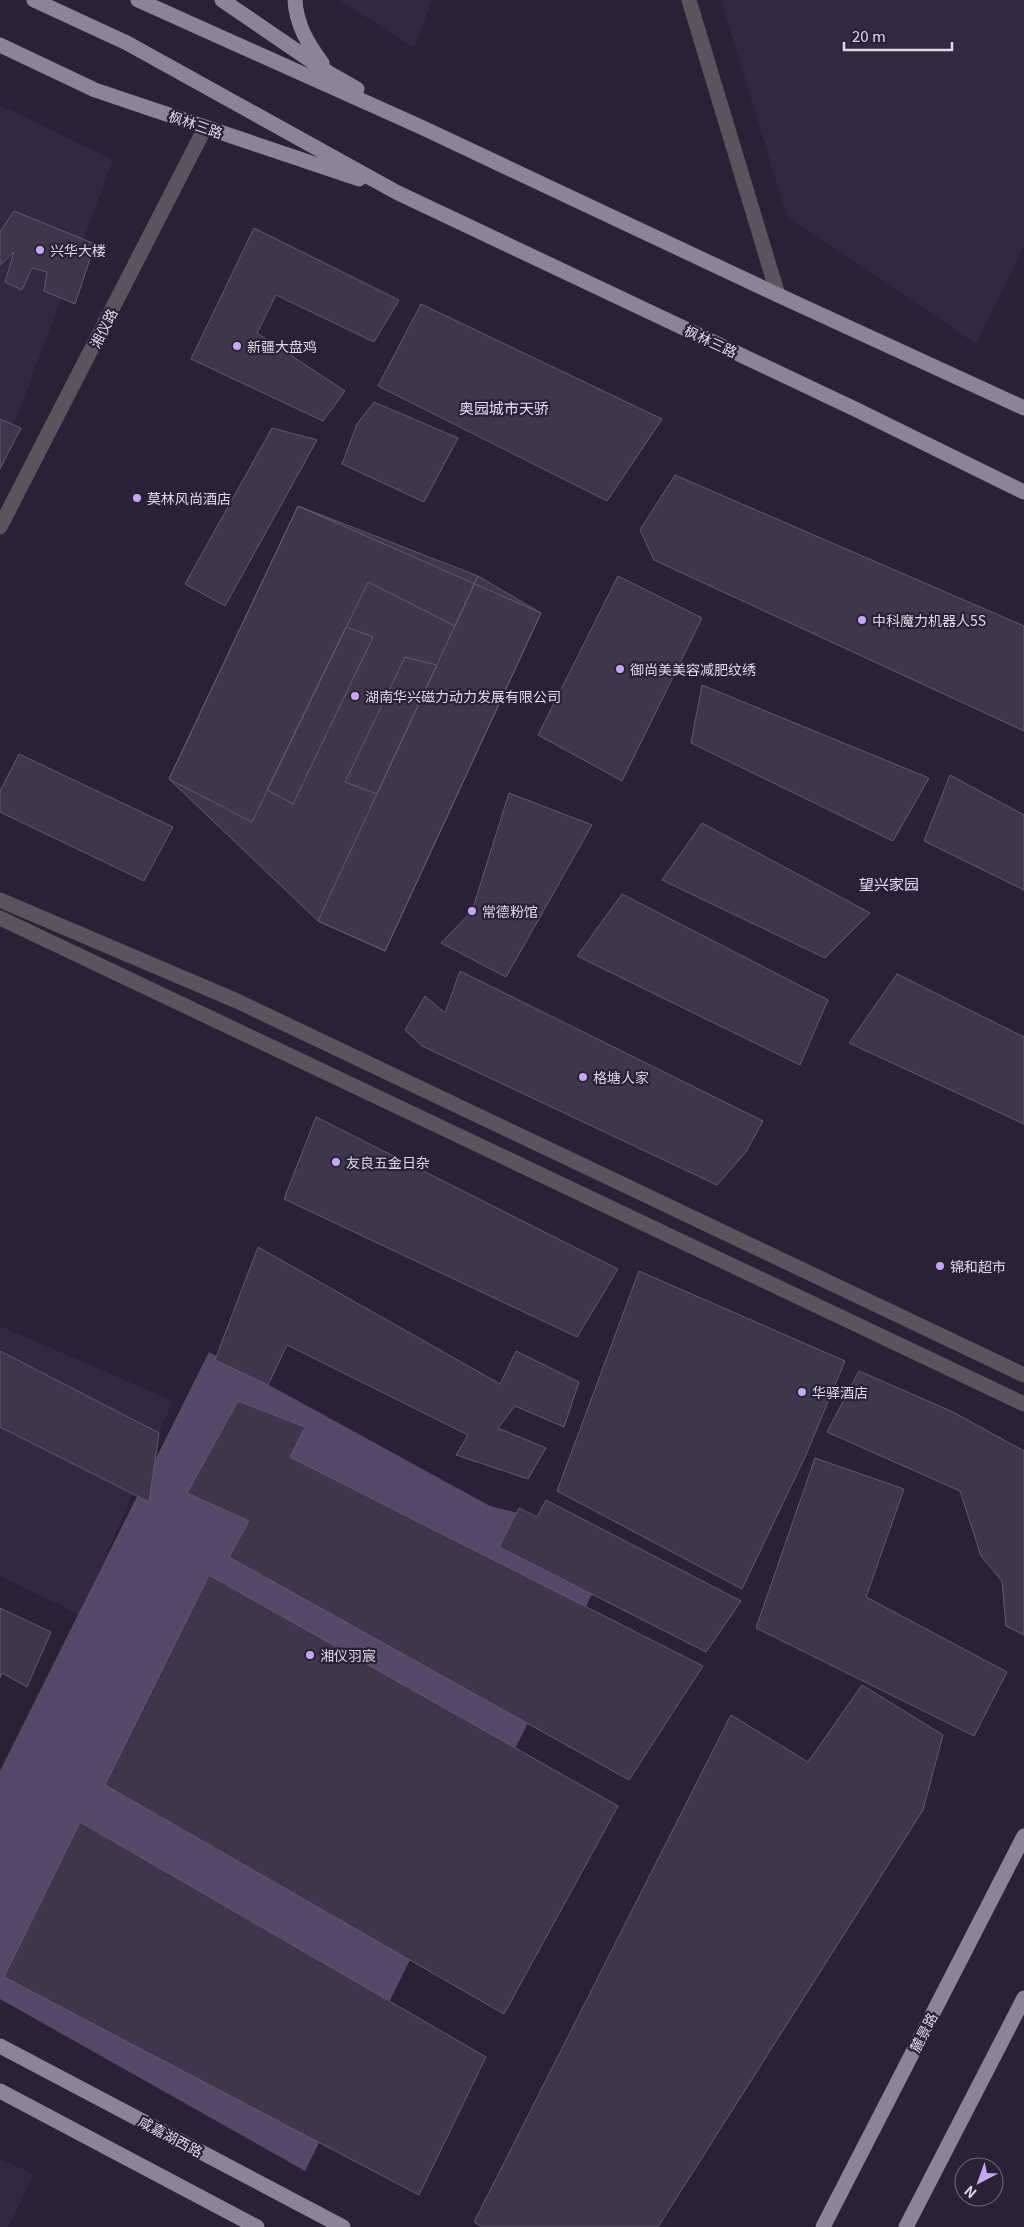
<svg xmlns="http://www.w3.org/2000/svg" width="1024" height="2227" viewBox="0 0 1024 2227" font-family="Georgia,'Noto Sans SC',serif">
<rect width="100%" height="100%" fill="#292135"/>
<path fill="#322842" d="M339,0H432L414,48Z
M721,0H1024V246L976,344L787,216Z
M0,105L113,160L0,462Z
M0,1326L173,1401L80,1615L0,1576Z
M0,2159L34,2174L8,2227H0Z"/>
<path fill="#554868" d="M209,1352L490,1506L620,1538L305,2171L0,1999V1771Z"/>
<path fill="#3e364b" stroke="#625971" d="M14,211L95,244L75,304L44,291L47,272L32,268L22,290L5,282L14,252L0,265V232Z
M254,228L399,300L374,342L276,295L257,333L345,391L323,421L191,359Z
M421,304L662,419L607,501L378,386Z
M374,402L458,438L424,502L342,464L357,424Z
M0,419L21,428L0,469Z
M272,428L317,440L225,606L185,584Z
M675,475L1024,626V731L654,560L640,530Z
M298,506L478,576L455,626L368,582L252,822L169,779Z
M298,506L541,613L385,951L318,921L169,779Z
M478,576L541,613L385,951L318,921Z
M618,576L702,618L622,781L538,735Z
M346,627L373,637L293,804L267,790Z
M405,657L437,665L377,794L345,782Z
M702,685L929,778L893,841L691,743Z
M19,754L173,827L144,881L0,812V791Z
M950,775L1024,815V890L924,841Z
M509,793L592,825L506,977L441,943L472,911Z
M702,823L848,901L870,913L825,958L662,880Z
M622,894L828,1000L800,1065L577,956Z
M460,971L763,1121L746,1152L717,1185L422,1046L405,1030L425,996L445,1013Z
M897,974L1024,1037V1124L849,1043Z
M316,1117L618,1269L577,1337L284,1199Z
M258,1247L500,1384L516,1351L579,1382L564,1427L515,1406L498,1428L546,1448L528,1479L456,1455L468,1435L287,1345L268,1385L215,1360Z
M639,1271L845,1361L805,1457L742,1589L557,1491Z
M0,1351L159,1433L149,1502L0,1427Z
M859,1371L953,1412L1024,1451V1635L1006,1626L1002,1581L981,1556L960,1491L827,1432Z
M238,1401L305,1427L290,1457L703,1666L629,1780L229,1557L249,1521L187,1493Z
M815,1458L904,1489L866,1597L1007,1672L974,1736L756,1628Z
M546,1500L741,1601L706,1652L499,1547L519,1508L537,1517Z
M209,1575L618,1806L504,2014L105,1785Z
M0,1608L51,1632L27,1687L2,1673L0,1678Z
M862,1685L943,1735L923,1810L658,2227H482L474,2222L731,1715L808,1762Z
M80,1822L486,2057L419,2195L4,1977Z"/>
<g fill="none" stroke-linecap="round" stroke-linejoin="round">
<path stroke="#59555f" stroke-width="15" d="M689,0L778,295
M0,527L205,128
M0,900L237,1001L1024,1375
M0,918L1024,1404"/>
<path stroke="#8b8398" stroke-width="15" d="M34,0L127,43L396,192L857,410L1024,492
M138,0L421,127L778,295L1024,408
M222,0L329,73L357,89
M295,0C296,24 308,44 322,63
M0,45L95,90L359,179
M0,2046L343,2227
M0,2091L257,2227
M823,2227L1024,1836
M906,2227L1024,1998"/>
</g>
<g fill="#c5a7f1" stroke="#292135" stroke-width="2">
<circle cx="40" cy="250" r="5"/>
<circle cx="237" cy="346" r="5"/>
<circle cx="137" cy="498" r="5"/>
<circle cx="862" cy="620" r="5"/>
<circle cx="620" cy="669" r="5"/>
<circle cx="355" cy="696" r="5"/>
<circle cx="472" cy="911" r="5"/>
<circle cx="583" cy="1077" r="5"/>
<circle cx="336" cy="1162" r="5"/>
<circle cx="940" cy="1266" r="5"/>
<circle cx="802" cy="1392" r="5"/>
<circle cx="310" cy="1655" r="5"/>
</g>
<g text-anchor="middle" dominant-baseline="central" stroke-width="4.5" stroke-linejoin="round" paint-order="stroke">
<g font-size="14" fill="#ded9e7" stroke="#292135">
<text transform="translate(196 124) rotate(19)">枫林三路</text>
<text transform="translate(103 328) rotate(-63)">湘仪路</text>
<text transform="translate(711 341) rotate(25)">枫林三路</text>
<text transform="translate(923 2032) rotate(-63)">麓景路</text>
<text transform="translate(171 2136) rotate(28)">咸嘉湖西路</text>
</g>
<g font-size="14" fill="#ded9e7" stroke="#292135" text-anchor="start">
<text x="50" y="250">兴华大楼</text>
<text x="247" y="346">新疆大盘鸡</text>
<text x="147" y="498">莫林风尚酒店</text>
<text x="872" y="620">中科魔力机器人5S</text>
<text x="630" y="669">御尚美美容减肥纹绣</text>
<text x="365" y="696">湖南华兴磁力动力发展有限公司</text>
<text x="482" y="911">常德粉馆</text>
<text x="593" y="1077">格塘人家</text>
<text x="346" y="1162">友良五金日杂</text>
<text x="950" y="1266">锦和超市</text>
<text x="812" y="1392">华驿酒店</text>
<text x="320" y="1655">湘仪羽宸</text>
</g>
<g font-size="15" fill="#e5daf6" stroke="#292135">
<text x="504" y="407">奥园城市天骄</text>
<text x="889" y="883">望兴家园</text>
</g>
</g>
<g transform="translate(979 2182) rotate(221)"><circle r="24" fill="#292135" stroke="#716b7c"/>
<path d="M0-4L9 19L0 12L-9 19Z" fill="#c5a7f1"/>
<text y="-8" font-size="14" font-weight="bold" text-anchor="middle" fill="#ded9e7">N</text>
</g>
<path d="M844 42v8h108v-8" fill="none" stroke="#ded9e7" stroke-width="2.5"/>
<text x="852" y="42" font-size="15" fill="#ded9e7" stroke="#292135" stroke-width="4" paint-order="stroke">20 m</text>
</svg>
